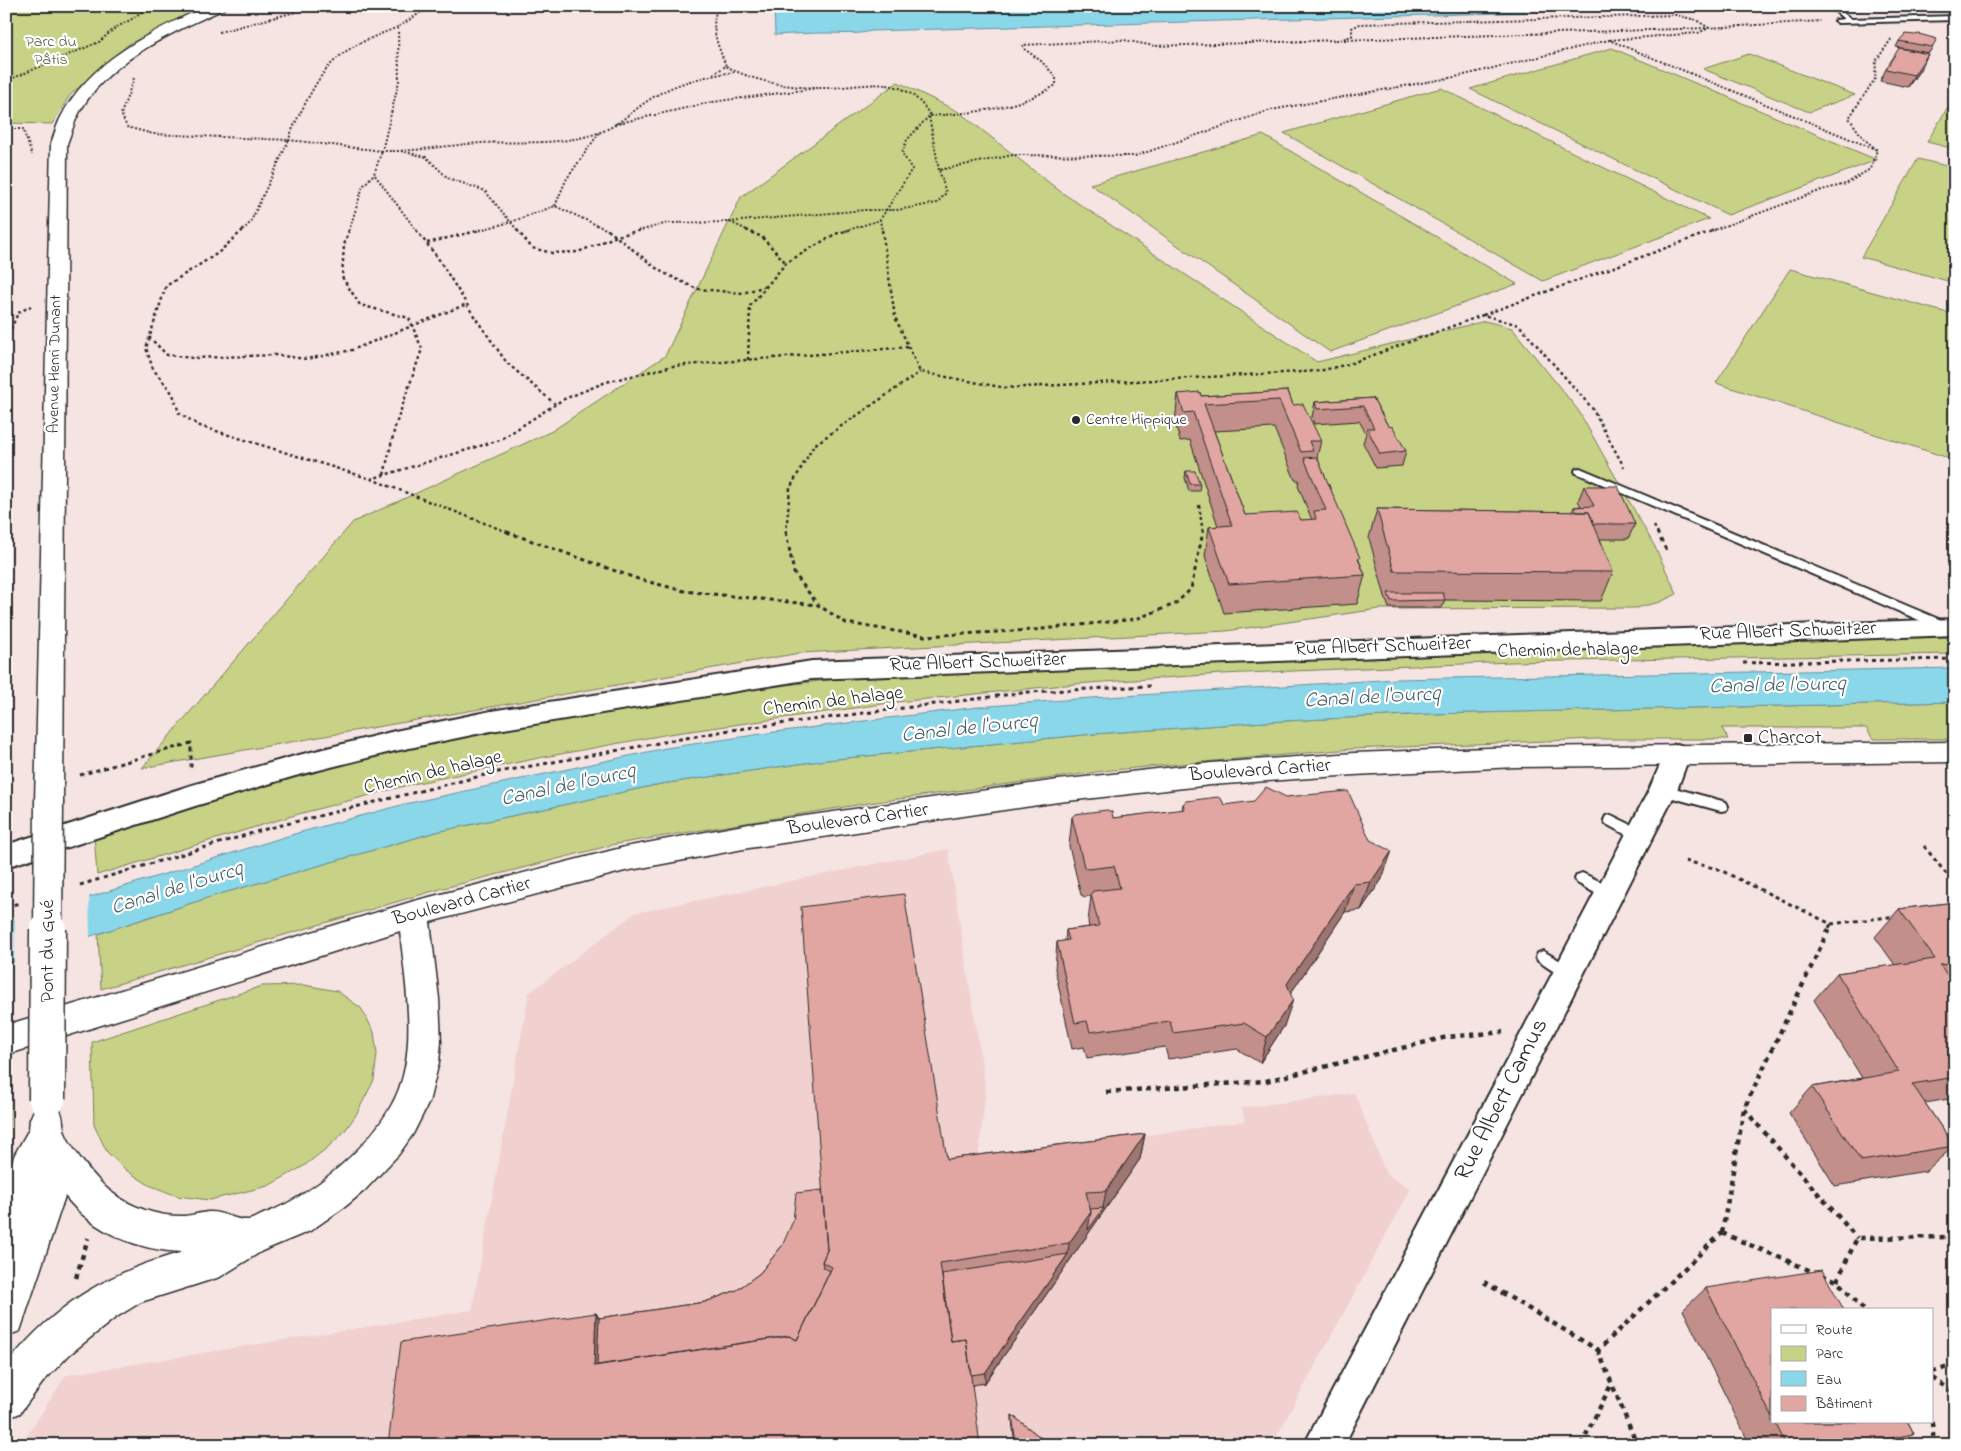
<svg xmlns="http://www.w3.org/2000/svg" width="1961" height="1451" viewBox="0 0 1961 1451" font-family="'Indie Flower',sans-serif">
<rect width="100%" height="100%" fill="#f6e4e3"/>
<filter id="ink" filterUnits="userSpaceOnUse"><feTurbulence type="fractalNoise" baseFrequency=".02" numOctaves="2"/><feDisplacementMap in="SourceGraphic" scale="10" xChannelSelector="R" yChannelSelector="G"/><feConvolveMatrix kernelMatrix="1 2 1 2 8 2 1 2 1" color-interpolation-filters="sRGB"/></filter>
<g filter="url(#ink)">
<path fill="#f0d1cf" d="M948,849L986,1090L978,1160L1245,1121L1241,1108L1355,1093L1386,1174L1411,1189L1272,1445H21L66,1375L472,1310L529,993L635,913Z"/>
<path fill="#c7d286" stroke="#797e58" d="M6,6H205L129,44L70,95L52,124L6,123Z
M1612,48L1877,160L1728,215L1470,89Z
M1749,54L1855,95L1809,112L1703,69Z
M898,82L959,112L1061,192L1317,362L1485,321L1512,328L1578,410L1655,547L1677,594L1660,602L1636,608L1379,609L1226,631L800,653L142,768L353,522L552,431L665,356L741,197Z
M1441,88L1709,219L1543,281L1284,133Z
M1955,95V149L1927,142Z
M1263,135L1517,284L1330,352L1090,184Z
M1918,159L1955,168V283L1861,257Z
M1790,269L1955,315V460L1716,383Z
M1955,637V654L1511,662L1221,674L1075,684L897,702L669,734L539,758L408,785L295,815L97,875L94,835L316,766L588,709L845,678L1170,665L1536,647Z
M1955,702V739H1873L1866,728H1722L1728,739H1595L1352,749L1112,770L869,803L616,844L440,889L101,989L98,934L213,896L436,832L661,784L826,760L1094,734L1264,722L1428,714Z
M304,985L337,991L361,1008L374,1032L377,1053L374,1080L356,1115L344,1132L327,1148L304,1166L268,1186L210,1200L177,1196L149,1185L126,1170L107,1152L94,1125L92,1042L262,986Z
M11,1066L9,1138L6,1161V1068Z"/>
<path fill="#8ad7e9" stroke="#64929d" d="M774,6H1746L871,31C856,35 843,33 827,33C810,33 792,34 775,35Z
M1955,668V702L1428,714L1264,722L1094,734L826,760L661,784L436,832L213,896L6,964V923L294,834L405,804L666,748L775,732L978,707L1076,699L1396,679Z"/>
<path fill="#f6e4e3" d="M89,894L90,939L14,964L15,917Z"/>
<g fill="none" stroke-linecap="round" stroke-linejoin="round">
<defs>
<path id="lane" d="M1829,6H1855L1838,9L1851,19L1955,16V20L1838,23L1835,21L1836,20L1844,19Z
M1580,468L1948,623L1950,626L1944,630L1940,629L1576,473L1575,471L1576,469Z
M1663,785L1726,802L1728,806L1726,810L1721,811L1658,794L1656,790L1658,786Z
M1611,815L1644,831L1646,835L1644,839L1639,840L1634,839L1606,824L1604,820L1606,816Z
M1582,873L1614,888L1616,892L1614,896C1603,900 1587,888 1577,883L1575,879L1577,875Z
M1543,951L1573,968L1575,972L1573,976C1562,980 1548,967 1538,961L1536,957L1538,953Z"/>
<path id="street" d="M1955,619V635L812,679L491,731L395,751L295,776L195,806L6,867V845L192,785L295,756L395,731L491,711L812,661Z
M1677,744L1686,747L1690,754L1677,790L1344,1445H1304L1649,790L1668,747Z"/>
<path id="secondary" d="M207,6H226L224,9C171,33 103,62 76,119C73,127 70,136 67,144L63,802L59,810L49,813L39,810L35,802L51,144C54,136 56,127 60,119C88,61 152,31 207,6Z
M1955,742V762L1516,767L1354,775L1211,785L1058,802L749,848L625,871L430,922L439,999L441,1042L439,1062L429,1102L413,1134L399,1154L365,1190L346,1206L310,1231L262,1251L220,1277L141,1302L115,1318L70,1354L43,1382L20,1413L6,1419V1365C57,1303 106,1273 183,1252C139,1251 93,1232 65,1196L20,1331L6,1336V1261L12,1245L6,1247V1178L15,1154L29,1129L30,1119L35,1108L47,1103L59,1108C64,1118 62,1119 64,1129C67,1145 98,1182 111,1192C132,1208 159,1217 185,1216C193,1215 200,1213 208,1212C222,1211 236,1221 248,1220C254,1219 261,1215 266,1213C314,1195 375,1143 396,1096C418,1048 405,982 400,931L6,1055V1025L414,901L625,847L749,824L1058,780L1211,763L1354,753L1516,747Z"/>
</defs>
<use href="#lane" stroke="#2b2b2b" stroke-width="4"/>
<use href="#street" stroke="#2b2b2b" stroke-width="4"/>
<use href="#secondary" stroke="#2b2b2b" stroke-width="3"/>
<path stroke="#2b2b2b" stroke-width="2" stroke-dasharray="2 2" stroke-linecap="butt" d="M431,6L398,27L399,81L382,151C415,152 448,145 481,143C520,141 560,146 598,133C619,126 634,109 652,98C677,82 706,76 735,72
M718,6C709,28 718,45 726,66
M398,27C348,47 330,54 305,104C299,116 292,127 289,140L382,151L374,174L417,231
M219,32L318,6
M1344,40L1709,28L1820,21
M713,74L726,66C754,82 791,88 823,88C866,88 902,70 930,115L907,140L902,153L912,169L880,220L882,231
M134,78L121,114L127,127L153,134L289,140L250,223L242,231
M6,81L99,42L115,28L132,19L149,6
M615,124L712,102L818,88
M6,129H23L32,155
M401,151L426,157L448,178L485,191L518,231
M939,170L929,116C974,113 1017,109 1056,85V77L1041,61L1023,48V45L1124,40L1154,46L1339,40L1352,36V28L1360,24L1676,15L1696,20L1709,28L1698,33L1610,40
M555,206L566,180L599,133
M730,222L749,231
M349,231L363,186L374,174
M476,231L511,222L555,206L610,231
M638,231L668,223L729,222L865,210H897L937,203L946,193L939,170L1013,155L1135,156L1271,110L1460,76L1609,40L1877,150
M845,231L880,220
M1711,231L1822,190L1846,184L1870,169L1877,150L1863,138L1849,118L1875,79L1876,61L1892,38"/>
<path stroke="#2b2b2b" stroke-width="2.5" stroke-dasharray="3 3" stroke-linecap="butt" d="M243,230L218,253L166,286L146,348L153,369L173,394L179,413L200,426L371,479L500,440L562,400L606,382L673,366L908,347
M349,230L344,245L342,277L360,305L409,318L422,349L395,427L384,475
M416,230L438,258L474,316L507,363L555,404
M517,230L532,248L552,253L578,252L617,236L642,230
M608,230L660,271L697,289L743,293L766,286
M746,230L762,237L786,263
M882,230L895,317L920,372L1006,388L1319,371L1349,364L1483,315L1519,325L1592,408L1624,467
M427,243L481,230
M1483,315L1715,230
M149,337L167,355L193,358L275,355L307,359L352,350L467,304
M6,340L18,313L31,306
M748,360L750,306L786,263L835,234L849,230
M371,479L510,533
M1199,505L1203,533
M1654,526L1658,533
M786,533L790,488L814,445L920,372"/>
<path stroke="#2b2b2b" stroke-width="3" stroke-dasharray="4 4" stroke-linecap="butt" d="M507,532L638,579L684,591L817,605
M786,532L794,573L818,605L846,623L925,636L1033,630L1136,619L1175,604L1191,589L1203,532
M1657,532L1666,550
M1743,663L1955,659
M80,775L191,743V769
M1924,846L1955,885
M1685,861L1718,869L1831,924L1828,930
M80,885L266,829L493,773L724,731L1029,692L1150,686
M6,907L19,903
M1831,924L1897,916"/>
<path stroke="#2b2b2b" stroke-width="4.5" stroke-dasharray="5 5" stroke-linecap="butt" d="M1106,1092L1266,1081L1447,1037L1503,1032
M1744,1109L1857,1238
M1722,1233L1744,1109L1829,929
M1722,1233L1816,1273
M1822,1275L1837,1281L1864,1310
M76,1278L88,1238
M1837,1281L1857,1238L1955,1237
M1484,1282L1598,1350L1722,1233
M1598,1350L1637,1445
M1932,1372L1955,1365
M1932,1378L1955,1393
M1932,1422L1934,1445
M1581,1445L1612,1383"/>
<use href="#lane" fill="#fff" fill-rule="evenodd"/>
<use href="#street" fill="#fff" fill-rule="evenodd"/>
<use href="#secondary" fill="#fff" fill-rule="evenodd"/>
<defs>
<path id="secondary-bridge-far1" d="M48,930L49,802"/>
<path id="secondary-bridge" d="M47,1099L48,929"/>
</defs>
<use href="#secondary-bridge-far1" stroke="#2b2b2b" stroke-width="31" stroke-linecap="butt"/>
<use href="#secondary-bridge" stroke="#2b2b2b" stroke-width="39" stroke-linecap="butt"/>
<use href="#secondary-bridge-far1" stroke="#fff" stroke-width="28"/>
<use href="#secondary-bridge" stroke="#fff" stroke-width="36"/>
</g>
<path fill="#c28f8a" stroke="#2b2b2b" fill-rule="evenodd" d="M1899,41L1934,45L1929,53L1896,47Z
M1922,67L1908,87L1880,81L1886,69Z
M1288,391L1293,405L1321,441L1317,457L1365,575L1357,604L1224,613L1205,556L1209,527L1218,526L1190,440L1180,441L1175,422L1178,394L1201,396ZM1274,428L1295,480H1299L1298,486L1312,520H1301L1245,515L1214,431Z
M1373,398L1388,426L1406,451L1402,466L1376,468L1363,443L1366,433L1359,421L1314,424L1312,417L1315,402Z
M1186,471L1200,484L1199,491H1189L1185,478Z
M1584,486L1635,524L1628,539H1600L1613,572L1601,601L1445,600L1442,608H1389L1386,600L1369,538L1377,509L1572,512L1574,507L1581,506L1578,501Z
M1183,804L1224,805L1382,879L1361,910L1345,912L1290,994L1284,1026L1260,1063L1237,1049L1168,1059L1165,1047L1087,1058L1084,1047L1072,1049L1055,969L1057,942L1065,941L1066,930L1089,927L1088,922L1091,896L1085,897L1081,895L1069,846L1072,817L1113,818L1182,810Z
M1955,902V1098L1925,1103L1954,1146L1926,1171L1835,1186L1789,1113L1812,1087L1862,1078L1814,1000L1837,973L1895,965L1875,937L1899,909Z
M1145,1134L1140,1159L985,1383L972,1385L388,1445L596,1313L599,1318L705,1302L737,1290L760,1273L782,1246L822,1190L947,1159Z
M1706,1288L1772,1310V1422H1908L1914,1434L1896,1445H1750L1683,1310Z
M1012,1415L1050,1445H1015L1012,1420Z"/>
<path fill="#9e7471" stroke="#2b2b2b" d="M1928,54L1922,67L1908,87L1914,75Z
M1392,851L1382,879L1361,910L1371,882Z
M1354,884L1345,912L1279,1011L1287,984Z
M1293,1000L1284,1026L1260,1063L1267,1037Z
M1145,1134L1140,1159L985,1383V1373L1068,1254L1069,1243L1091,1212L1103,1208L1106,1191Z
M596,1313L608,1334L607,1369L594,1366Z"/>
<path fill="#e1a6a1" stroke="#2b2b2b" d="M1905,34L1915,35L1919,34L1937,39L1932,47L1899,41Z
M1899,48L1928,54L1914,75L1886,69Z
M1288,391L1293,405L1303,404L1321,441H1309L1313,451L1301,452L1279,400L1204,404L1245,515L1297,512L1301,520L1316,519L1314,511L1326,510L1304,458L1317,457L1360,558L1358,559L1365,575L1229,584L1209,527L1232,525L1193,412L1184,413L1178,394L1200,392L1201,396Z
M1373,398L1388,426L1393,427L1406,451L1380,454L1367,428H1374L1363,406L1317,409L1315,402Z
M1186,471H1195L1200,484H1190Z
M1584,486H1618L1635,524H1594L1589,512H1577L1574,507L1594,506Z
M1377,509L1589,512L1613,572L1394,571Z
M1388,593H1443L1445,600L1391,601Z
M1266,787L1286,797L1348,791L1370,840L1392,851L1371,882L1354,884L1287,984L1293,1000L1267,1037L1244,1023L1173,1033L1170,1021L1090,1032L1087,1021L1075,1023L1057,942L1069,940L1066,930L1099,926L1091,894L1093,891L1120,888L1114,866L1088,869L1084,867L1072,817L1075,814L1107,810L1112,812L1113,818L1185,809L1183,804L1186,801L1218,797L1222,800L1224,805L1254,801Z
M904,894L947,1159L1145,1134L1106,1191L1086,1192L1091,1212L1069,1243L940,1263L951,1341L966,1339L980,1445H388L401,1342L596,1313L594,1366L789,1336L797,1340L832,1267L822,1262L827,1250L801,907Z
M1955,902V963L1940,965L1955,986V1077L1912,1084L1954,1146L1861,1161L1812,1087L1899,1072L1837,973L1935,959L1899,909Z
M822,1190L827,1250L822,1262L823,1267L830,1271L797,1340L789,1336L597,1365L599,1318L705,1302L737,1290L760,1273L782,1246L793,1221L796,1193Z
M1104,1208L1088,1230L1091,1212L1090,1209Z
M1068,1254L985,1373L971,1375L966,1339L951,1341L942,1274Z
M1822,1270L1844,1310H1772V1417L1706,1288Z
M1012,1415L1050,1445H1016Z
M1775,1422H1908L1914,1434L1851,1445H1786Z"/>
</g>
<g fill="#2b2b2b" stroke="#fff" stroke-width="2">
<circle cx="1076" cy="420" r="5"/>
<rect x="1743" y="733" width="10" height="10" rx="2.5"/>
</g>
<g text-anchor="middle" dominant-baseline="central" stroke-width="4.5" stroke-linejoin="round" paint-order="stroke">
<g font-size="16" fill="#5a5d46" stroke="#fff">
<text x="51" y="42">Parc du<tspan x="51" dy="18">Pâtis</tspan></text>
</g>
<g font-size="16" fill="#2b2b2b" stroke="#fff">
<text transform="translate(55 364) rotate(-89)">Avenue Henri Dunant</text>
</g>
<g font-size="16" fill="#2b2b2b" stroke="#fff" text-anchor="start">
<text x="1086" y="420">Centre Hippique</text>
</g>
<g font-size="20" fill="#2b2b2b" stroke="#fff">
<text transform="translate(1788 632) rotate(-2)">Rue Albert Schweitzer</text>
<text transform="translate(1383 647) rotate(-2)">Rue Albert Schweitzer</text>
<text transform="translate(1568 651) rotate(-1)">Chemin de halage</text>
<text transform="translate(978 663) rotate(-2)">Rue Albert Schweitzer</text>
<text transform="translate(833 702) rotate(-7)">Chemin de halage</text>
<text transform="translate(1260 771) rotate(-4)">Boulevard Cartier</text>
<text transform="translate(433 773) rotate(-13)">Chemin de halage</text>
<text transform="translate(858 820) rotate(-8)">Boulevard Cartier</text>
<text transform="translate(462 902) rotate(-15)">Boulevard Cartier</text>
<text transform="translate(48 951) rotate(-90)">Pont du Gué</text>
</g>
<g font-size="20" fill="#2b2b2b" stroke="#fff" text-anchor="start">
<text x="1758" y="738">Charcot</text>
</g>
<g font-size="21" font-style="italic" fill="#485f64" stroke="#fff">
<text transform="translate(1777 686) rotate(-1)">Canal de l'Ourcq</text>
<text transform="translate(1372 698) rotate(-3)">Canal de l'Ourcq</text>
<text transform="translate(969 729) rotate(-6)">Canal de l'Ourcq</text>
<text transform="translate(568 786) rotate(-12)">Canal de l'Ourcq</text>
<text transform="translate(177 889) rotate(-17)">Canal de l'Ourcq</text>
</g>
<g font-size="24" fill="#2b2b2b" stroke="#fff">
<text transform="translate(1502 1100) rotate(-63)">Rue Albert Camus</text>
</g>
</g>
<rect width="1961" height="1451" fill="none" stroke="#fff" stroke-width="25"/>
<rect x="12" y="12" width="1936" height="1426" fill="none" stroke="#2b2b2b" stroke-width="2" filter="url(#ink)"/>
<rect x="1771" y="1308" width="162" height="115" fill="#ffffff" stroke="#aaaaaa"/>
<rect x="1781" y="1325" width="25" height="8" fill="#ffffff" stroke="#aaaaaa"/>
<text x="1816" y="1334" font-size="15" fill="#2b2b2b">Route</text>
<rect x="1781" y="1346" width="25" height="15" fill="#c7d286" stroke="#aaaaaa"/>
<text x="1816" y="1358" font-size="15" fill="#2b2b2b">Parc</text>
<rect x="1781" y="1371" width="25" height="15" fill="#8ad7e9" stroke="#aaaaaa"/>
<text x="1816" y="1384" font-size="15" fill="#2b2b2b">Eau</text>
<rect x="1781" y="1396" width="25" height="15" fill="#e1a6a1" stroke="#aaaaaa"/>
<text x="1816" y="1408" font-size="15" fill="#2b2b2b">Bâtiment</text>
</svg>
